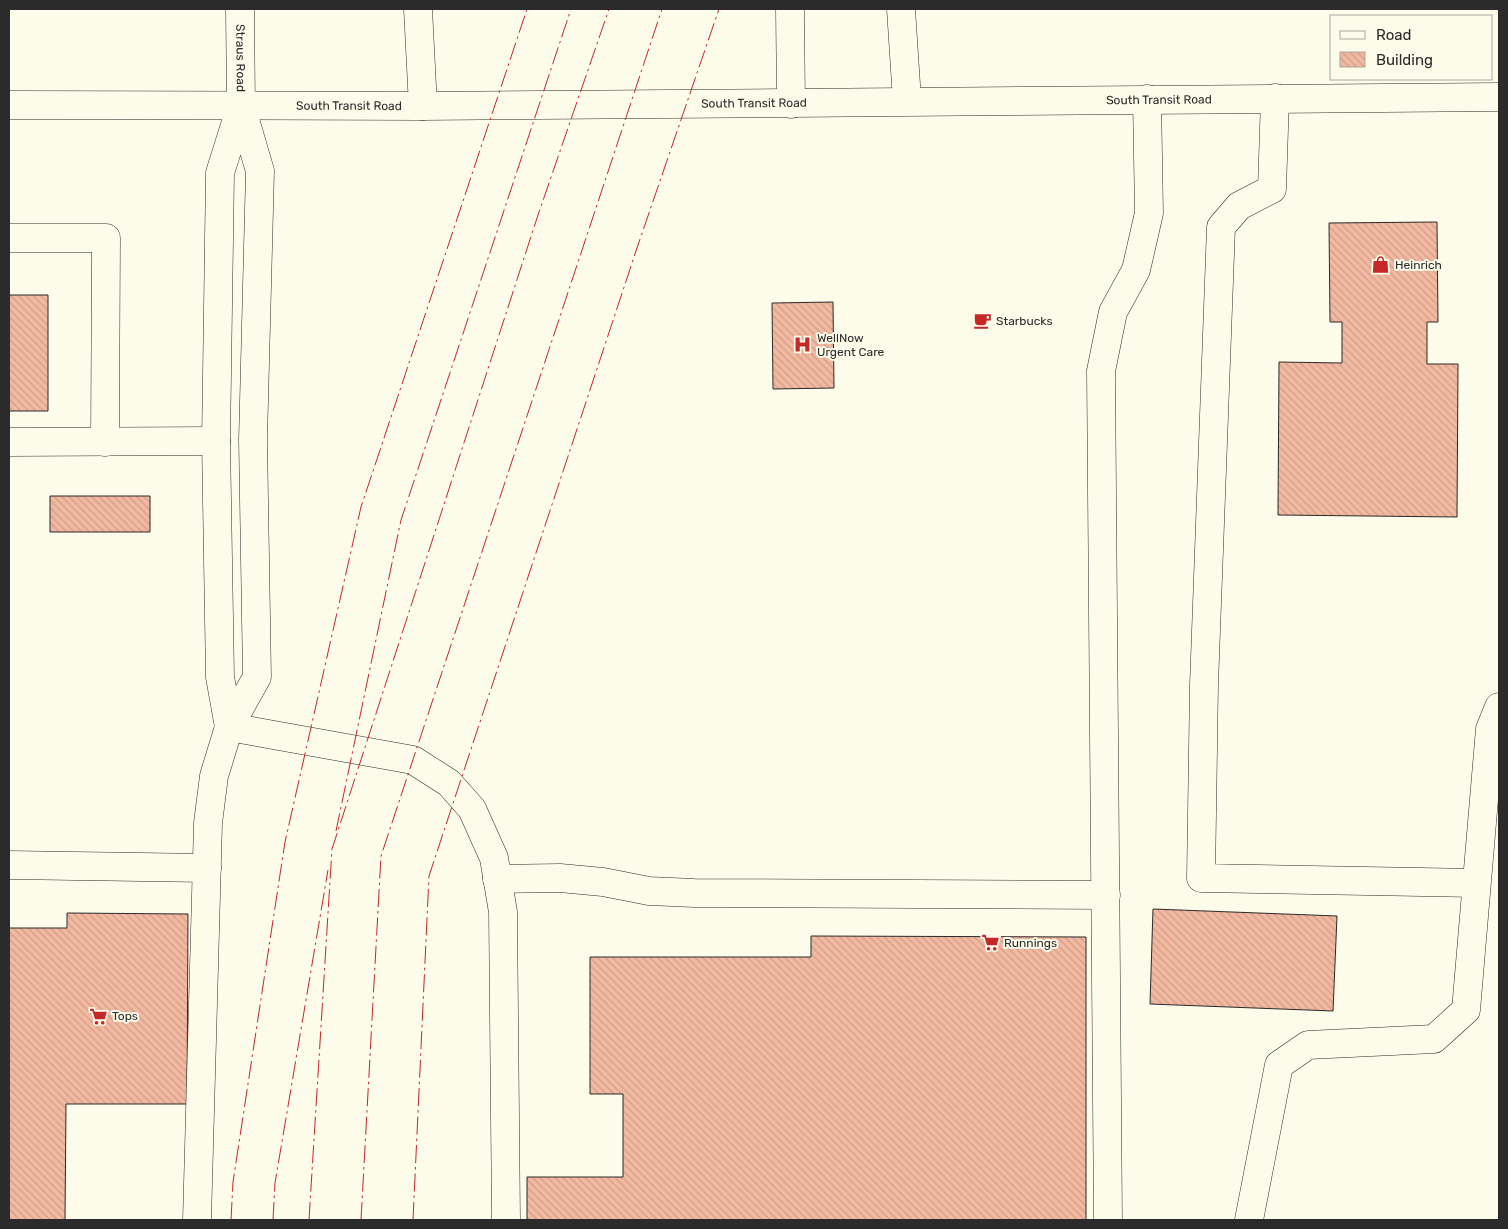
<svg xmlns="http://www.w3.org/2000/svg" width="1508" height="1229" viewBox="0 0 1508 1229" font-family="Rubik,sans-serif">
<defs>
<pattern id="building-back-hatch" width="6" height="6" patternUnits="userSpaceOnUse" patternTransform="scale(1.25)"><rect width="6" height="6" fill="#f2b8a0"/><path d="M-1 5l2 2M0 0l6 6M5-1l2 2" fill="none" stroke="#d09e8a"/></pattern>
</defs>
<rect width="100%" height="100%" fill="#fdfbea"/>
<path fill="url(#building-back-hatch)" stroke="#2b2b2b" d="M1437,222L1438,322H1427V364H1458L1457,517L1278,515L1279,362L1342,363V322H1330L1329,223Z
M9,295H48V411H9Z
M833,302L834,388L773,389L772,303Z
M50,496H150V532H50Z
M1153,909L1337,916L1333,1011L1150,1004Z
M67,913L188,914L187,1104H66L65,1220H9V928H67Z
M811,936L1086,937V1220H527V1177H623V1094H590V957H811Z"/>
<g fill="none" stroke-linecap="round" stroke-linejoin="round">
<defs>
<g id="minor">
<path id="s1" d="M240,9L241,106L260,171L253,440L257,677L229,727L220,677L216,441L220,173L241,106"/>
<path d="M418,9L423,106"/>
<path d="M790,9L791,104"/>
<path d="M901,9L907,100"/>
<path d="M1275,98L1272,189L1239,206L1221,227L1204,685L1201,878L1476,883"/>
<path d="M9,238H106L105,442"/>
<path d="M9,442L216,441"/>
<path d="M9,865L207,868"/>
<path d="M497,879L560,878L603,882L649,891L694,893L1106,895"/>
<path d="M197,1220L208,823L214,776L229,727L413,760L449,783L472,809L494,858L503,912L506,1220"/>
<path d="M1108,1220L1101,371L1113,312L1136,270L1149,213L1147,99"/>
<path d="M1249,1220L1279,1065L1308,1045L1434,1039L1466,1010L1490,729L1499,707"/>
</g>
<g id="highway">
<path id="s2" d="M9,105L423,106L1499,97"/>
</g>
</defs>
<use href="#minor" stroke="#2b2b2b" stroke-width="29"/>
<use href="#highway" stroke="#2b2b2b" stroke-width="29"/>
<use href="#minor" stroke="#fdfbea" stroke-width="28"/>
<use href="#highway" stroke="#fdfbea" stroke-width="28"/>
<path stroke="#c62828" stroke-width="1" stroke-dasharray="18 4 2.5 4" stroke-linecap="butt" d="M336,831L401,520L571,9
M231,1220L233,1182L285,842L361,507L527,9
M273,1220L275,1183L328,870
M309,1220L332,849L538,215L609,9
M361,1220L381,856L662,9
M413,1220L429,876L637,248L719,9"/>
</g>
<defs>
<symbol id="shop-bare" viewBox="-9 -9 18 18"><path d="M-5-2.5h2.3a2.7 3.5 0 0 1 5.4 0H5L5.5 6h-11ZM-1.5-2.5h3a1.5 2.3 0 0 0-3 0Z" fill="#c62828" stroke="#fdfbea" stroke-width="2.5" paint-order="stroke"/></symbol>
<symbol id="cafe-bare" viewBox="-9 -9 18 18"><path d="M-5.5-4.5H6V0H3Q3 3.5 0 3.5H-2.5Q-5.5 3.5-5.5 0ZM3-3.2v2h1.7v-2ZM-6 4.5H4V6H-6Z" fill="#c62828" stroke="#fdfbea" stroke-width="2.5" paint-order="stroke"/></symbol>
<symbol id="hospital-bare" viewBox="-9 -9 18 18"><path d="M-5-5h3v3.5h4V-5h3V5h-3V1.5h-4V5h-3Z" fill="#c62828" stroke="#fdfbea" stroke-width="2.5" paint-order="stroke"/></symbol>
<symbol id="supermarket-bare" viewBox="-9 -9 18 18"><path d="M-6-5.5h2.5l.6 2H6L4.5 2H-2.5L-4.4-4H-6ZM-1.5 3.2a1.3 1.3 0 1 0 .1 0ZM3 3.2a1.3 1.3 0 1 0 .1 0Z" fill="#c62828" stroke="#fdfbea" stroke-width="2.5" paint-order="stroke"/></symbol>
</defs>
<g fill-rule="evenodd">
<use href="#shop-bare" x="1368" y="252" width="25" height="25"/>
<use href="#cafe-bare" x="970" y="308" width="25" height="25"/>
<use href="#hospital-bare" x="790" y="332" width="25" height="25"/>
<use href="#supermarket-bare" x="978" y="930" width="25" height="25"/>
<use href="#supermarket-bare" x="86" y="1004" width="25" height="25"/>
</g>
<g text-anchor="middle" dominant-baseline="central" stroke-width="4" stroke-linejoin="round" paint-order="stroke">
<g font-size="12" fill="#2b2b2b" stroke="#fdfbea">
<text stroke="none"><textPath href="#s1" startOffset="49">Straus Road</textPath></text>
<text stroke="none"><textPath href="#s2" startOffset="1150">South Transit Road</textPath></text>
<text stroke="none"><textPath href="#s2" startOffset="745">South Transit Road</textPath></text>
<text stroke="none"><textPath href="#s2" startOffset="340">South Transit Road</textPath></text>
</g>
<g font-size="12" fill="#2b2b2b" stroke="#fdfbea" text-anchor="start">
<text x="1395" y="265">Heinrich</text>
<text x="996" y="321">Starbucks</text>
<text x="817" y="338">WellNow<tspan x="817" dy="14">Urgent Care</tspan></text>
<text x="1004" y="943">Runnings</text>
<text x="112" y="1016">Tops</text>
</g>
</g>
<rect width="1508" height="1229" fill="none" stroke="#2b2b2b" stroke-width="20"/>
<rect x="1330" y="15" width="162" height="65" fill="#fdfbea" stroke="#a9a89e"/>
<rect x="1340" y="31" width="25" height="8" fill="#fdfbea" stroke="#a9a89e"/>
<text x="1376" y="40" font-size="15" fill="#2b2b2b">Road</text>
<rect x="1340" y="52" width="25" height="15" fill="url(#building-back-hatch)" stroke="#a9a89e"/>
<text x="1376" y="65" font-size="15" fill="#2b2b2b">Building</text>
</svg>
